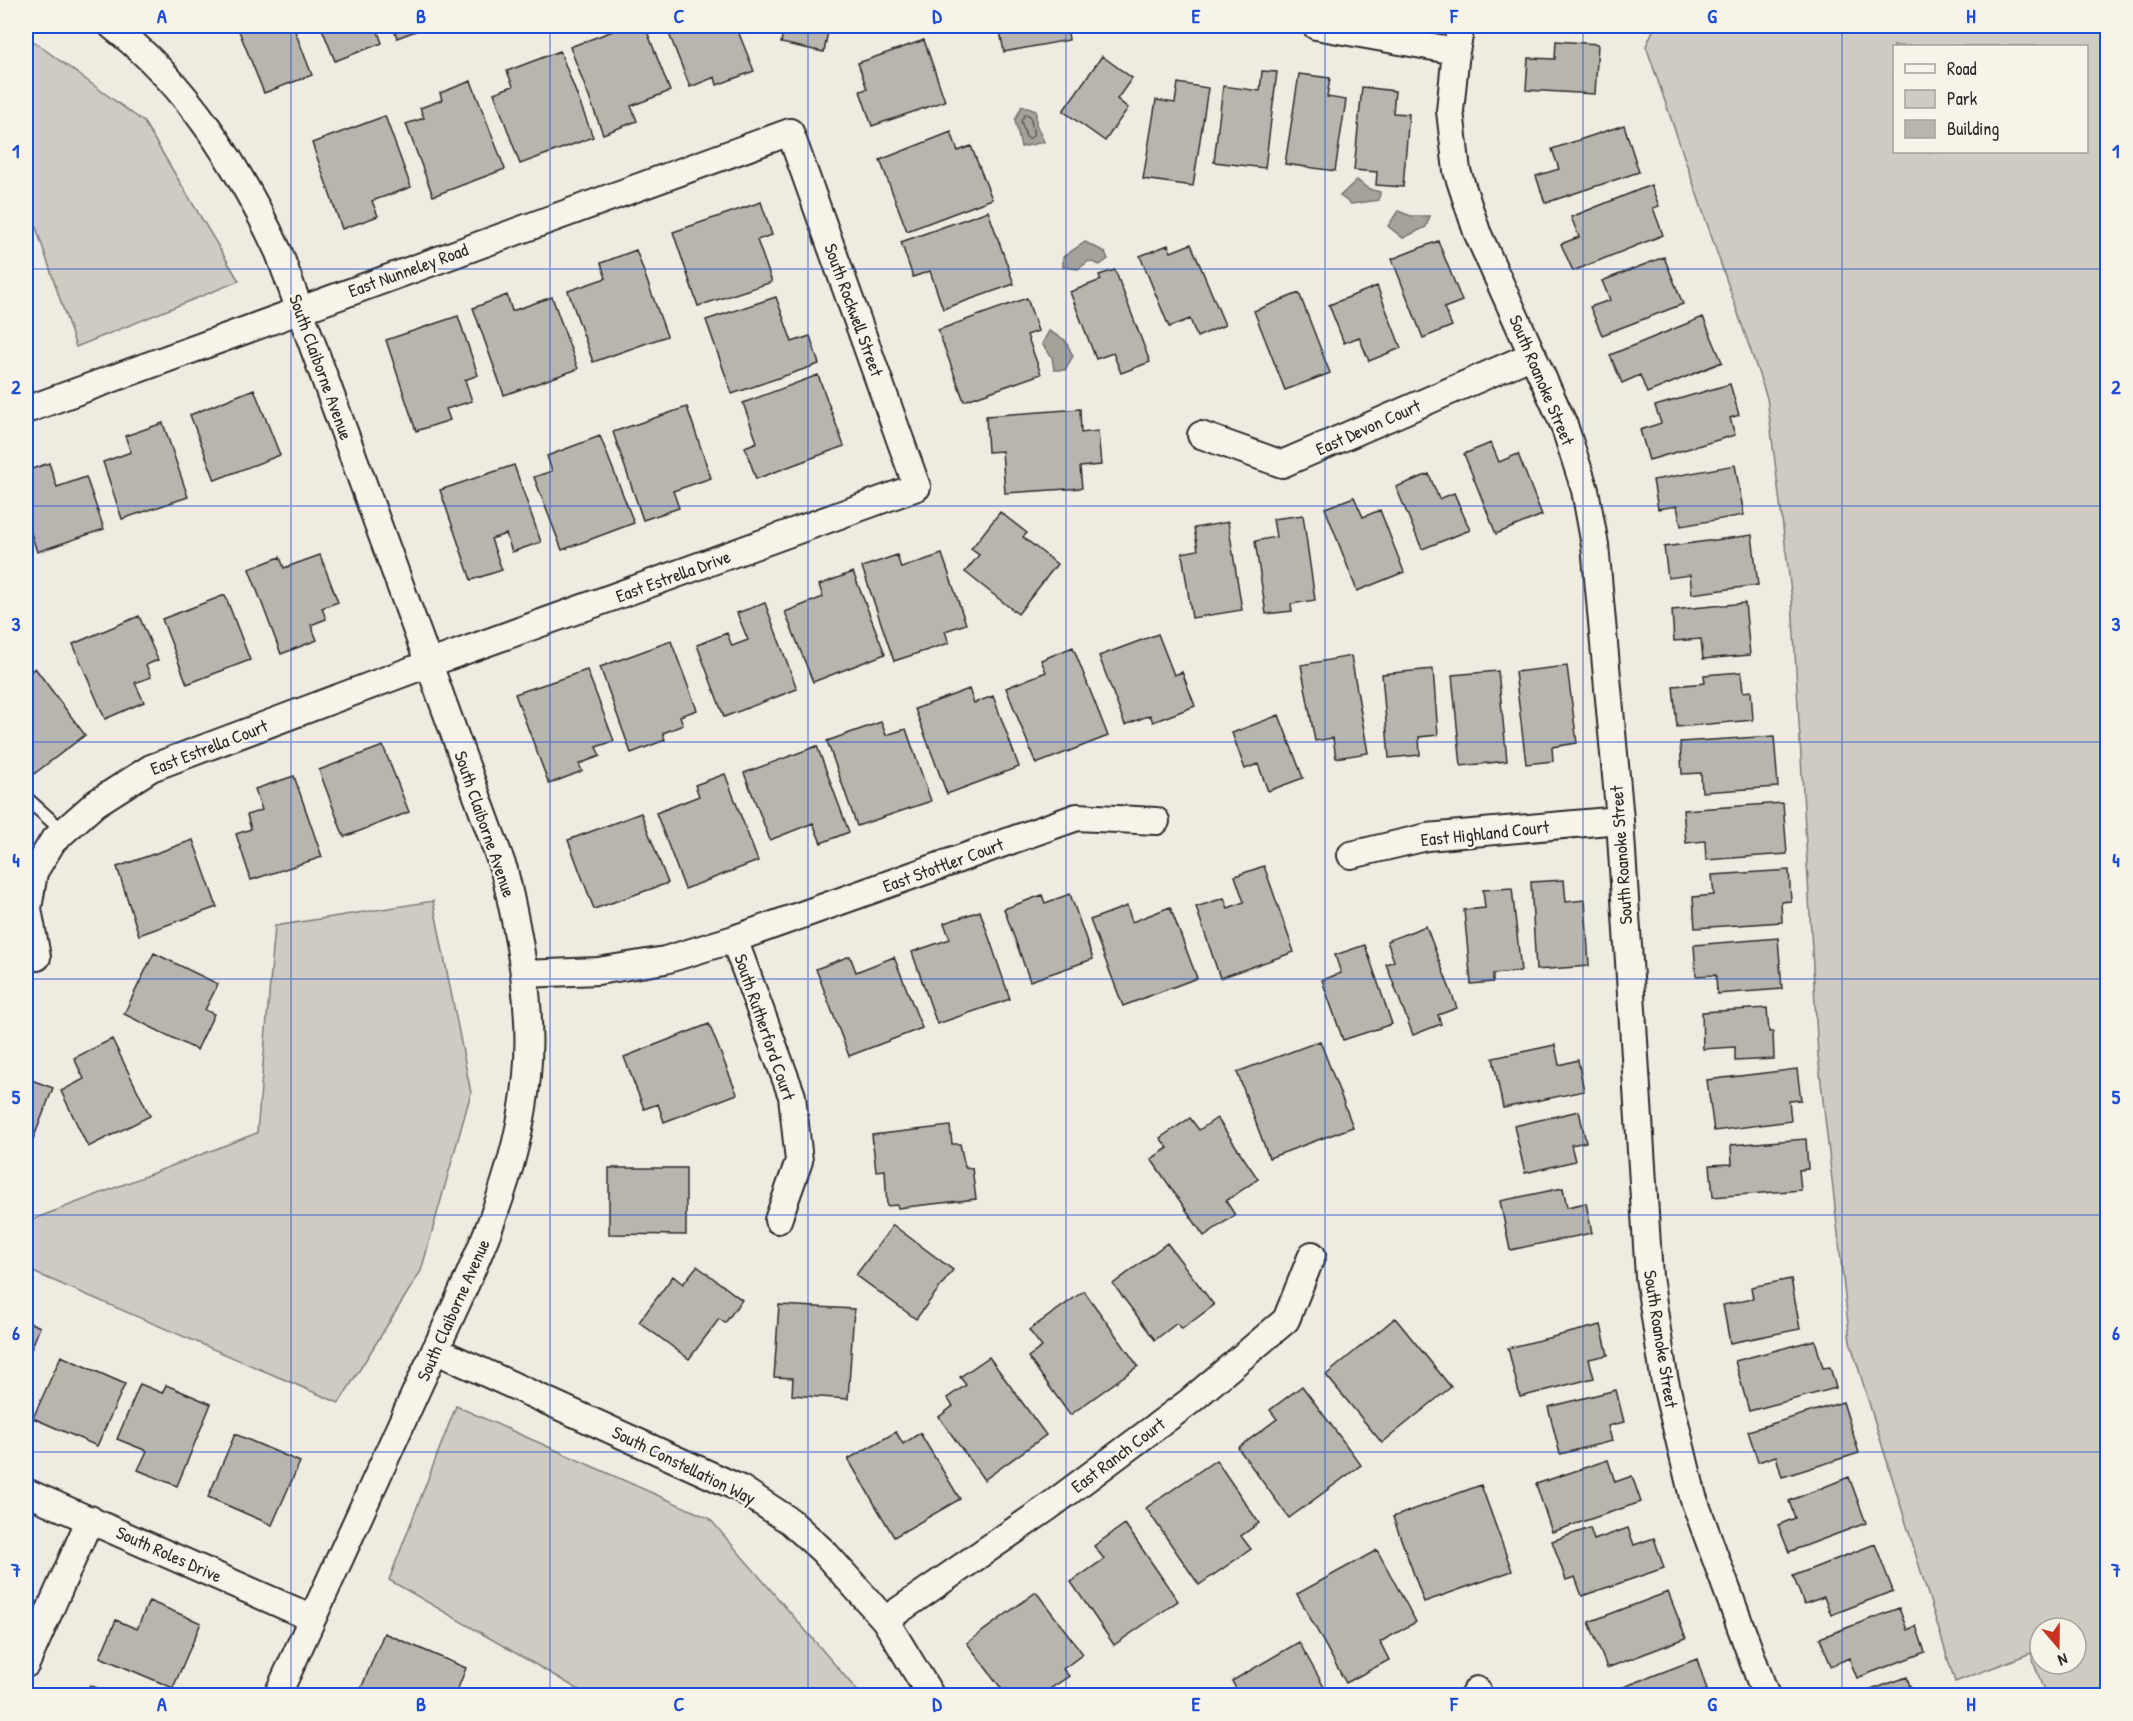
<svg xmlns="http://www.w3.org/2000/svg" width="2133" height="1721" viewBox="0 0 2133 1721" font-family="'Patrick Hand',sans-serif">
<rect width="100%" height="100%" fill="#efebe0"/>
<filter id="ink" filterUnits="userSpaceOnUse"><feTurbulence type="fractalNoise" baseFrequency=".0167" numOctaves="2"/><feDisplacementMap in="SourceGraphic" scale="12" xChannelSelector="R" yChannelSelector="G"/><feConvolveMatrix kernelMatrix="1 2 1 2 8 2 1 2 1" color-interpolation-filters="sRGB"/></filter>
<g filter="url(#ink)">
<path fill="#cfcbc2" stroke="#7d7b76" stroke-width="1.5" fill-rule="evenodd" d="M1655,26H2107V1695H2045L2031,1653L1955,1682L1850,1341L1818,1055L1792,600L1767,398L1646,46ZM1894,46H2086V152H1894ZM2040,1628H2076V1664H2040Z
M26,36L144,122L239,281L76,347L34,221L26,210Z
M433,901L471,1093L421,1271L339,1403L26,1269V1222L257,1133L275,926Z
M456,1406L709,1518L861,1695H588L389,1580Z"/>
<path fill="#a4a29a" stroke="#74726e" stroke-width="1.5" d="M1022,106L1036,111V124L1044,142L1021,147L1015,120Z
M1357,180L1367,188L1380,192L1379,200L1351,204L1340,196Z
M1398,211L1411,216H1430L1426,227L1403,238L1388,226Z
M1085,242L1105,252L1108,259L1100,265L1089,261L1078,269L1063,267V257Z
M1049,331L1065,340L1073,356L1065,370H1054L1052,357L1042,344Z"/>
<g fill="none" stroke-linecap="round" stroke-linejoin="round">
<path stroke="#5b5b57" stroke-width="1.5" d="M1025,114L1030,116L1034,135L1029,139L1026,137L1021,121Z"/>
</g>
<path fill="#b8b5ae" stroke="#2b2b2b" stroke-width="1.5" d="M237,26H293L312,75L264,93Z
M321,26H376L382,43L335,61Z
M393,26H429L397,38Z
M626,26H645L670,91L631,106L637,121L603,134L570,47Z
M666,26H736L754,71L717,85L715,77L690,87Z
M784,26H829L824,52L781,43Z
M999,26H1067L1069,40L1004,52Z
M924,40L945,101L872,126L860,91L867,89L858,63Z
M1556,41L1598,44L1595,94L1526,90L1528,58L1555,59Z
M560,51L593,137L520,164L494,93L513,86L507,71Z
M1102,56L1132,78L1117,99L1128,108L1105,141L1063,111Z
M1262,71L1277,72L1265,168L1214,162L1223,86L1260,91Z
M1299,74L1330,78L1327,97L1346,100L1335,171L1285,164Z
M471,81L505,169L433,196L406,124L424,118L420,108L442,100L440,93Z
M1178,83L1208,88L1193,186L1143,179L1156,100L1175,103Z
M1362,87L1395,91L1393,113L1409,114L1403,187L1376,185L1377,172L1354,170Z
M385,116L411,187L372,201L378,216L342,229L312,143Z
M1624,125L1639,172L1545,203L1536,176L1559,169L1552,149Z
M951,132L958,151L971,146L992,199L907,231L880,160Z
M1651,185L1659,206L1653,208L1663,235L1573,271L1561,244L1579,237L1571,217Z
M761,202L772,235L757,240L772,282L698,306L673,232Z
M988,211L1014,284L943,309L930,271L913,277L901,242Z
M1438,241L1462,301L1444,308L1452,326L1423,338L1392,259Z
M1191,244L1225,325L1197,337L1190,319L1169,327L1140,256L1168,245L1171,252Z
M636,250L667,336L593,362L568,291L606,278L601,263Z
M1664,257L1683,304L1602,335L1590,307L1610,300L1602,281Z
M1115,270L1150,362L1121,373L1113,353L1096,359L1070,292L1101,280L1099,275Z
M1377,286L1401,348L1369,361L1359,337L1344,343L1329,305Z
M1299,293L1330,373L1285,390L1254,311Z
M507,295L512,311L552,297L578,369L504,395L473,308Z
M776,297L792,342L810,336L819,364L732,394L706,320Z
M1027,298L1038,331L1027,335L1041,374L964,401L938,330Z
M458,316L478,375L465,380L472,401L446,409L450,420L416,431L386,340Z
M1703,317L1722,362L1647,393L1640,375L1622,383L1610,355Z
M818,375L844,446L756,479L745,447L757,442L743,403Z
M1730,384L1739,415L1730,418L1735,435L1649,460L1640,430L1661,423L1655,406Z
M254,389L280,455L215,480L190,415Z
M687,407L711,478L673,491L679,508L643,520L613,432Z
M1080,409L1081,433L1098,431L1101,465L1080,467L1082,488L1005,493L1002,451L988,452L986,416Z
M163,423L188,497L122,519L103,462L131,452L125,436Z
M600,436L634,523L562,550L534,477L552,471L547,456Z
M1491,443L1499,462L1518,454L1542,515L1496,534L1464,454Z
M49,463L57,487L86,477L104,529L37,552L26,517V471Z
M514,465L541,542L512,552L506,534L491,539L502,570L471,580L440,490Z
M1735,465L1744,515L1681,526L1677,506L1658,509L1653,480Z
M1429,474L1439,499L1454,493L1470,530L1422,549L1396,487Z
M1354,497L1363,517L1380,510L1404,572L1357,591L1325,508Z
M1000,512L1027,533L1023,537L1057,564L1018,614L965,572L979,555L971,549Z
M1303,515L1315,600L1291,604L1292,611L1266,614L1255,541L1276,537L1273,519Z
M1228,522L1242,610L1192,618L1182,553L1198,550L1194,528Z
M1752,535L1758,585L1692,594L1690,575L1668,578L1664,547Z
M942,554L966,624L945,631L949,643L894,661L862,567L897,555L901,568Z
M320,555L338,602L322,608L326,619L311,625L317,640L281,654L249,569L280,557L284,568Z
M853,572L885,654L813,682L785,612L823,597L819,585Z
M225,595L250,660L187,684L162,619Z
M765,603L797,689L724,717L697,645L727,633L732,646L748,640L737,613Z
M1745,603L1750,655L1703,659L1701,639L1674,641L1672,610Z
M139,616L158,660L146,665L151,677L135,683L144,702L105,719L73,644Z
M1158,634L1174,675L1182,672L1195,706L1153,722L1150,715L1125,725L1099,656Z
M671,641L697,710L680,716L683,725L663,733L665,740L631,753L600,667Z
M1073,647L1108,736L1036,764L1006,688L1046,672L1041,660Z
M1351,656L1368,753L1336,758L1333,738L1315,741L1301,665Z
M1567,666L1577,743L1552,747L1553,761L1526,764L1515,672Z
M35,668L85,735L30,777L26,771V675Z
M1433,669L1438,735L1419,737L1420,755L1389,758L1382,674Z
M587,670L614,741L596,747L600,756L579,764L582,771L549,784L515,694Z
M1498,671L1507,761L1461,766L1452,675Z
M1741,672L1743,692L1751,691L1753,720L1677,727L1673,686L1705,683L1704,675Z
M969,689L974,703L993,696L1019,767L947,794L915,709Z
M1279,715L1303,778L1268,791L1258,764L1245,769L1232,733Z
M881,722L886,735L906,729L931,801L857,826L827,741Z
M1774,736L1778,787L1702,792L1701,773L1682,774L1680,742Z
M383,746L409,812L344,837L319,770Z
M817,746L849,832L821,843L813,823L770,840L744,773Z
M725,774L758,861L685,889L656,813L699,796L695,785Z
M294,776L322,857L251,880L236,834L251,829L247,815L262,810L255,789Z
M1783,803L1787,854L1706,860L1705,841L1686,843L1683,810Z
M641,813L668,883L594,909L568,840Z
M193,840L217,907L139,935L117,867Z
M1264,866L1294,952L1220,978L1196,907L1224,898L1228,908L1244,902L1235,876Z
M1789,870L1791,901L1781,902L1782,922L1695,928L1693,897L1714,895L1712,875Z
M1564,880L1566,902L1585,900L1589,966L1536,970L1531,882Z
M1512,888L1521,971L1493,974V982L1471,984L1464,910L1485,908L1483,890Z
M1070,894L1093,959L1030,981L1004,909L1042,895L1045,903Z
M1127,906L1132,922L1170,907L1197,978L1123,1006L1090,920Z
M980,911L1010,999L937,1024L912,952L950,939L944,923Z
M1426,926L1457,1008L1438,1015L1441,1024L1413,1035L1386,964L1394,961L1387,941Z
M1778,938L1782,989L1717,994L1716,975L1696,976L1694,945Z
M1365,945L1392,1024L1343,1040L1322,980L1341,973L1335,955Z
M154,953L218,984L205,1010L214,1014L197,1050L124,1014Z
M850,956L856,972L894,957L922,1028L849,1056L816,969Z
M1767,1008L1769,1032H1773L1774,1059L1735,1061V1047L1703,1049L1702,1012Z
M709,1024L737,1094L664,1122L658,1104L644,1109L624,1057Z
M112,1039L150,1116L88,1147L61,1091L84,1079L74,1058Z
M1320,1041L1353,1127L1269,1158L1237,1072Z
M1555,1045L1559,1065L1578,1060L1584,1091L1503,1108L1493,1058Z
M1797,1069L1801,1100L1789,1101L1791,1121L1714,1131L1707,1080Z
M26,1078L53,1088L27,1155H26Z
M1579,1111L1586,1142L1571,1145L1575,1161L1525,1173L1514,1126Z
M1190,1118L1199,1130L1217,1118L1258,1179L1226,1201L1235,1215L1204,1236L1151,1159L1168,1148L1160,1138Z
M950,1126L952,1144H960L965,1167L972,1168L976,1199L898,1208L897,1205L887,1206L885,1170L876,1171L872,1135Z
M1806,1139L1808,1169L1799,1170L1801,1190L1713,1197L1710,1165L1732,1164L1731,1145Z
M609,1168H686V1235L609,1234Z
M1563,1188L1567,1207L1586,1203L1592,1233L1510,1250L1500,1201Z
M893,1225L953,1270L916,1319L856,1275Z
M1167,1243L1214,1305L1182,1329L1177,1323L1155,1340L1113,1284Z
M697,1266L742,1300L725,1323L719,1319L689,1359L639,1322L673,1276L683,1284Z
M1791,1279L1800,1329L1730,1343L1723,1305L1753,1299L1751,1287Z
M1084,1291L1138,1366L1070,1415L1028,1357L1042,1347L1029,1330Z
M779,1305L854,1309L848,1399L792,1395L793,1378L774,1377Z
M1395,1318L1451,1387L1382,1443L1326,1375Z
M26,1321L40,1327L26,1362Z
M1601,1325L1608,1355L1589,1359L1594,1378L1520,1397L1508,1348Z
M1815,1340L1823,1368L1830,1367L1836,1388L1749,1411L1735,1361Z
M61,1356L125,1384L97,1446L33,1418Z
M989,1357L1046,1435L984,1480L939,1417L953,1406L947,1398L966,1385L960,1377Z
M140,1384L162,1393L166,1385L211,1404L177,1486L138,1470L147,1451L117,1439Z
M1302,1386L1361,1465L1289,1518L1238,1448L1277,1419L1270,1410Z
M1616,1390L1624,1422L1608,1426L1612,1441L1560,1454L1548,1407Z
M1843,1402L1859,1453L1782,1477L1776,1456L1758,1462L1748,1431Z
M896,1432L903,1444L920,1433L960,1499L894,1537L848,1459Z
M235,1434L300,1462L272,1525L208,1497Z
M1216,1460L1259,1523L1241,1536L1251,1549L1199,1585L1146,1508Z
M1608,1460L1615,1482L1632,1476L1641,1502L1552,1532L1536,1484Z
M1849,1477L1866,1523L1789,1552L1778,1525L1795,1518L1789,1501Z
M1481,1485L1512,1571L1424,1602L1393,1517Z
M1125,1524L1178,1601L1114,1645L1071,1582L1104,1559L1094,1546Z
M1590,1528L1594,1540L1628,1528L1634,1545L1654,1538L1664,1568L1582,1596L1575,1577L1566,1580L1552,1541Z
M1875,1544L1893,1591L1831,1615L1824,1597L1804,1604L1793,1576Z
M1377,1550L1416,1622L1380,1642L1389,1660L1346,1683L1297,1594Z
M1036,1592L1083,1654L1063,1669L1069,1676L1050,1689L1055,1696H1007L967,1643Z
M1668,1592L1686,1638L1607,1668L1589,1622Z
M149,1601L201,1623L173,1688L100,1657L116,1620L137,1629Z
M1899,1608L1907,1630L1916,1626L1925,1652L1857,1678L1849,1658L1831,1666L1820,1638Z
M384,1633L466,1668L455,1696H358Z
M1299,1642L1329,1696H1240L1232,1681Z
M1697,1659L1707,1690L1690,1696H1600Z
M1907,1677L1913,1696H1854Z
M90,1685L115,1696H85Z"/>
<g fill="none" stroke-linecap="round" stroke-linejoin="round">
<defs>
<path id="service" d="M26,798L64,832"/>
<path id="minor" d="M112,26C188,85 239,167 279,253L504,870C520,937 533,1007 527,1076C517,1187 464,1287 418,1387C371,1489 324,1592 277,1696
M1316,26L1456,51
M1461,26L1456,51L1450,111L1457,171L1477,232L1564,425L1585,490L1595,545L1620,820L1649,1277L1664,1377L1693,1497L1766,1696
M26,410L790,132L917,487L428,664L151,768L96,803L53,841L34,872L28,909L37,957
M1201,435L1282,464L1533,355
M1351,855L1427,837L1620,820
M734,939L792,1096L799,1161L778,1220
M524,974L598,971L665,960L734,939L1077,817L1156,821
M435,1350L741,1489L790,1521L824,1552L885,1620L931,1696
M26,1492L312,1618
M885,1620L1047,1508L1189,1402L1286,1320L1312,1255
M26,1664L90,1519
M1473,1696L1477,1690"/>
</defs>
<use href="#service" stroke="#2b2b2b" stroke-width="16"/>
<use href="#minor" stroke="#2b2b2b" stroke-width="30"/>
<use href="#service" stroke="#f7f3e8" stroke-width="12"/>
<use href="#minor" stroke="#f7f3e8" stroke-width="26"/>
</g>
</g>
<path fill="none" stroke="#1d4ed8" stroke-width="1.5" stroke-opacity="0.55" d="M291,26V1696M550,26V1696M808,26V1696M1066,26V1696M1325,26V1696M1583,26V1696M1842,26V1696M26,269H2108M26,506H2108M26,742H2108M26,979H2108M26,1215H2108M26,1452H2108"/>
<g text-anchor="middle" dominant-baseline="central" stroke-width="5" stroke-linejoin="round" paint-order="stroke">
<g font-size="18" fill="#2b2b2b" stroke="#f7f3e8">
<text transform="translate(408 270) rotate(-20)">East Nunneley Road</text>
<text transform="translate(854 310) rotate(70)">South Rockwell Street</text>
<text transform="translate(321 367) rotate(70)">South Claiborne Avenue</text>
<text transform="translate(1542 380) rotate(67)">South Roanoke Street</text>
<text transform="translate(1368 427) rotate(-24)">East Devon Court</text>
<text transform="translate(673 576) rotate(-20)">East Estrella Drive</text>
<text transform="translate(209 747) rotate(-21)">East Estrella Court</text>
<text transform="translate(485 824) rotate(71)">South Claiborne Avenue</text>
<text transform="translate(1485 833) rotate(-6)">East Highland Court</text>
<text transform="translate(1621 855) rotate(-94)">South Roanoke Street</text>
<text transform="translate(943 865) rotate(-20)">East Stottler Court</text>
<text transform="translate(765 1027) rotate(71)">South Rutherford Court</text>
<text transform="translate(453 1310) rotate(-66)">South Claiborne Avenue</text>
<text transform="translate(1661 1339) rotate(81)">South Roanoke Street</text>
<text transform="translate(1118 1455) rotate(-37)">East Ranch Court</text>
<text transform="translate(684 1465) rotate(26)">South Constellation Way</text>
<text transform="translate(169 1554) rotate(24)">South Roles Drive</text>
</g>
</g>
<rect width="2133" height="1721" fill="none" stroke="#f7f3e8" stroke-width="66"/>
<rect x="1893" y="45" width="195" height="108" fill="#f7f3e8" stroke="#a5a39c" stroke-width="1.5"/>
<rect x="1905" y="64" width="30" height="9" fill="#f7f3e8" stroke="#a5a39c" stroke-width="1.5"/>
<text x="1947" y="75" font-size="18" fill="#2b2b2b">Road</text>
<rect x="1905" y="90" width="30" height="18" fill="#cfcbc2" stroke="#a5a39c" stroke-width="1.5"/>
<text x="1947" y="105" font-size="18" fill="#2b2b2b">Park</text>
<rect x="1905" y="120" width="30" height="18" fill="#b8b5ae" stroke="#a5a39c" stroke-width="1.5"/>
<text x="1947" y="135" font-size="18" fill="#2b2b2b">Building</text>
<g transform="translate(2058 1646) rotate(160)"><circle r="28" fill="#f7f3e8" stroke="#a5a39c" stroke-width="1.5"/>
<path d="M0-4.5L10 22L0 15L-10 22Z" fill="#c8321e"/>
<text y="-9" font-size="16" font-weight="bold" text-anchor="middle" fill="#2b2b2b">N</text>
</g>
<rect x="33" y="33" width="2067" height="1655" fill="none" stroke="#1d4ed8" stroke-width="2"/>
<g font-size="20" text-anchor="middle" font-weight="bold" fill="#1d4ed8">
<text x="162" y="23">A</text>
<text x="421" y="23">B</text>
<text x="679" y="23">C</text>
<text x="937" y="23">D</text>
<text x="1196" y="23">E</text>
<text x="1454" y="23">F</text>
<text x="1712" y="23">G</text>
<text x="1971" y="23">H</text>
<text x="16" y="158">1</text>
<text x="2116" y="158">1</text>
<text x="16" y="394">2</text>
<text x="2116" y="394">2</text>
<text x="16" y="631">3</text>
<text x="2116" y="631">3</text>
<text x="16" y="867">4</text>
<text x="2116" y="867">4</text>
<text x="16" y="1104">5</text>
<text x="2116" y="1104">5</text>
<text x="16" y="1340">6</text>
<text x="2116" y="1340">6</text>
<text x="16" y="1577">7</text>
<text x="2116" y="1577">7</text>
<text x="162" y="1711">A</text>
<text x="421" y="1711">B</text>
<text x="679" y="1711">C</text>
<text x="937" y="1711">D</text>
<text x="1196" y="1711">E</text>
<text x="1454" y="1711">F</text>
<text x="1712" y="1711">G</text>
<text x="1971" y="1711">H</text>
</g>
</svg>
